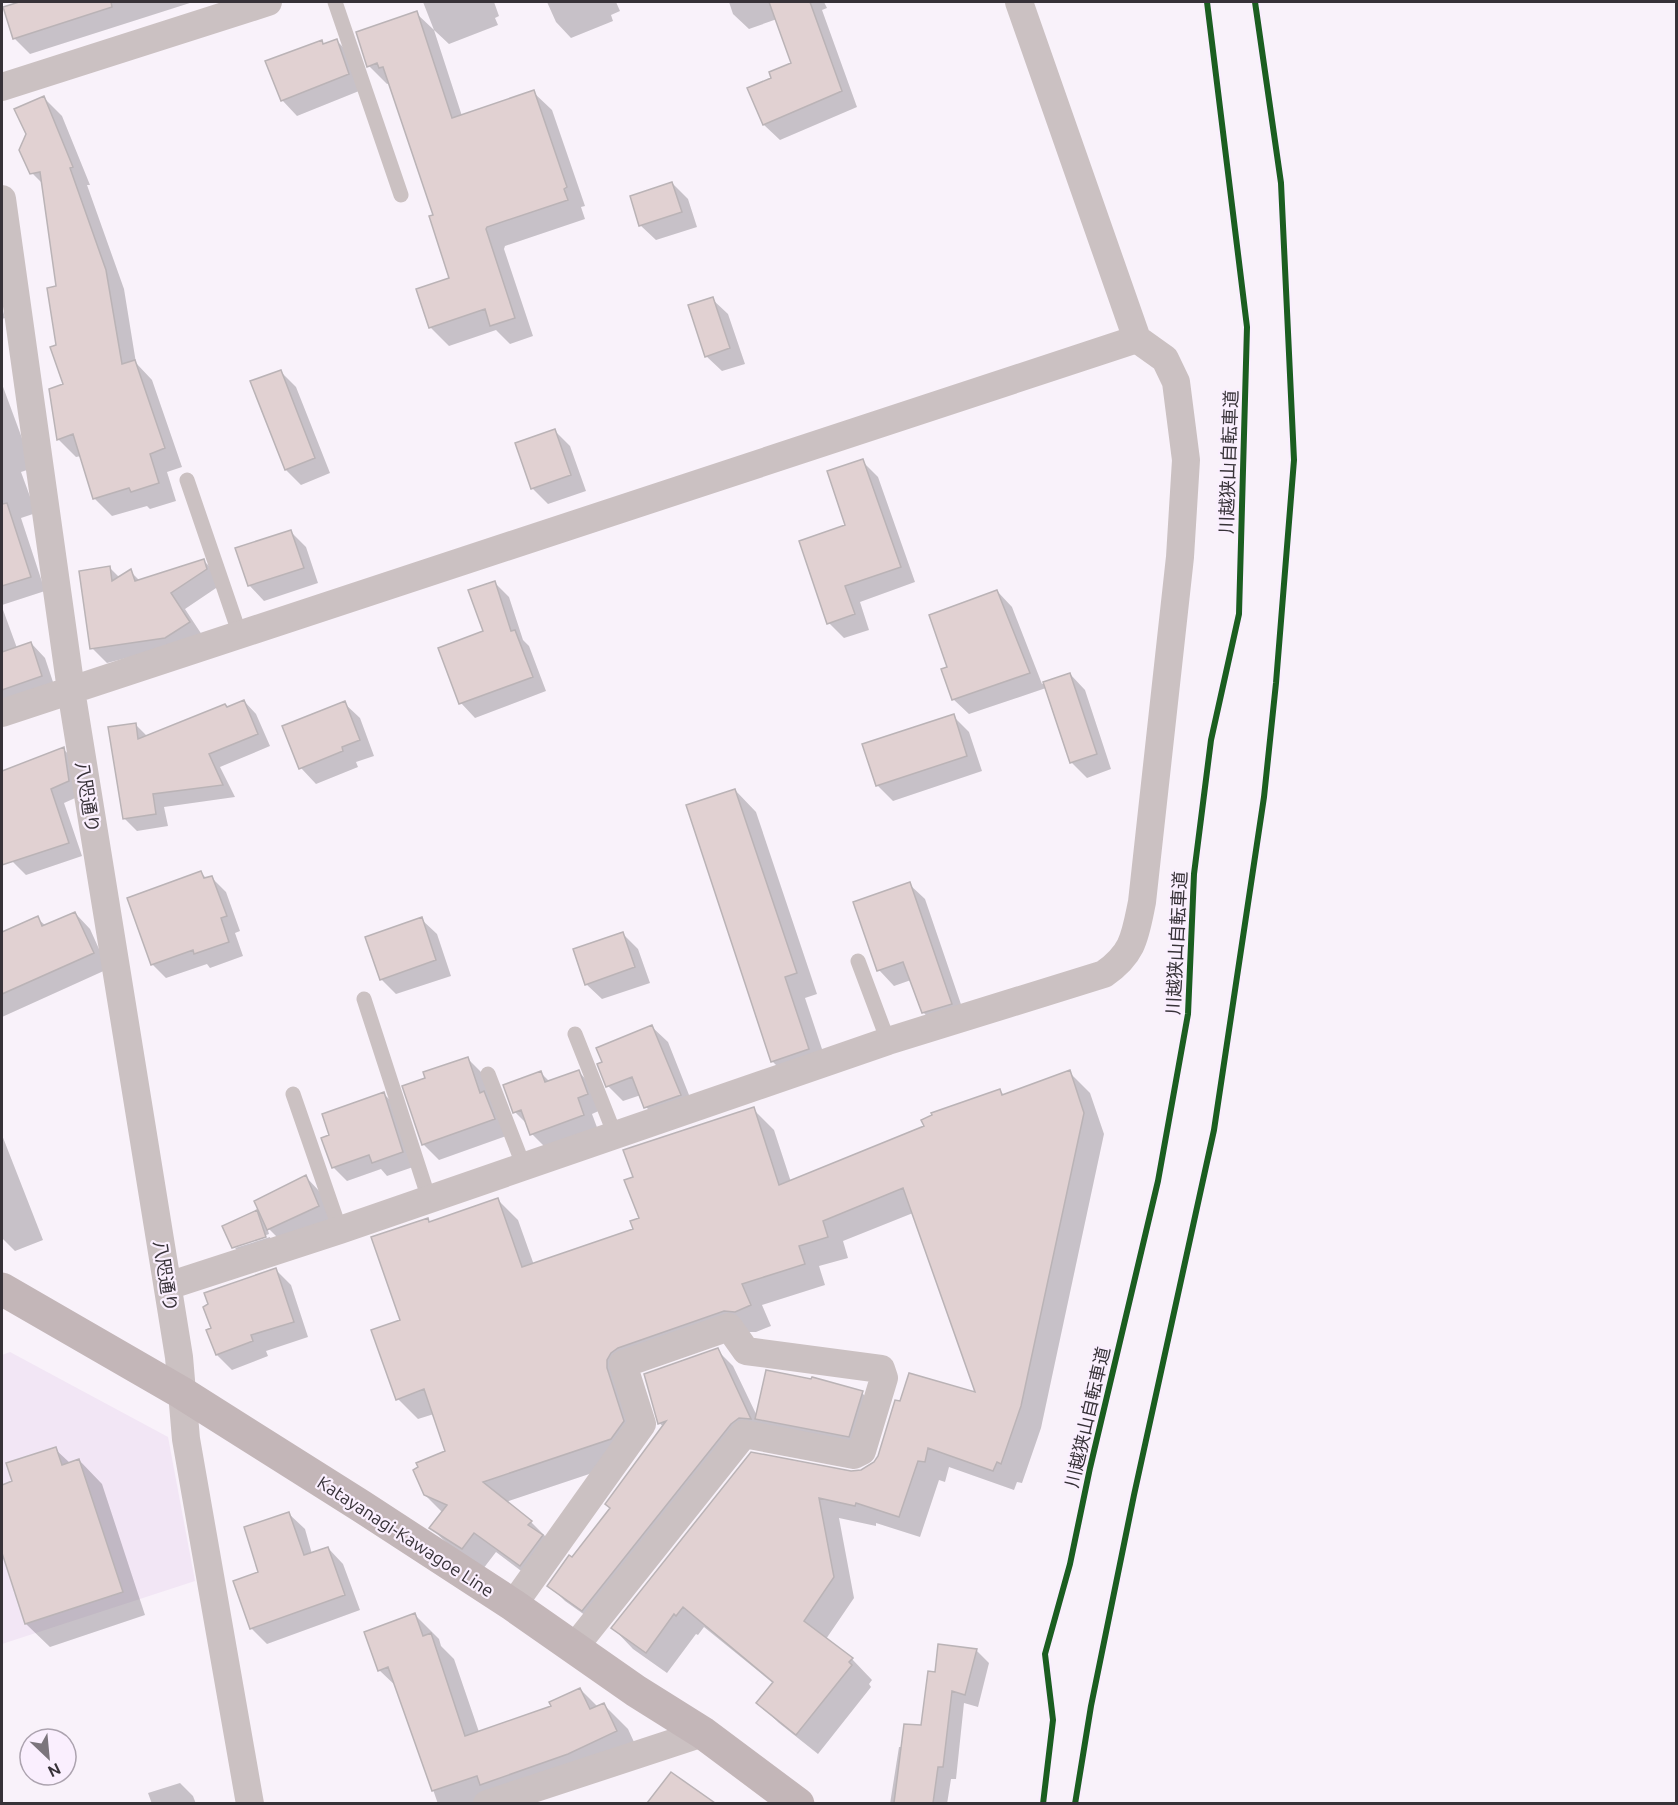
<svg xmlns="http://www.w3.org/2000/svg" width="1678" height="1805" viewBox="0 0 1678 1805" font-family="Ubuntu,'Noto Sans JP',sans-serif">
<rect width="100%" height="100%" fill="#f9f2fa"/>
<path fill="#f2e6f5" d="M10,1352L168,1437L195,1581L2,1644V1355Z"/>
<path fill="#0003" d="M21,2H193L30,54L14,38Z
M423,2H494L499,16L495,18L498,25L449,44L434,30L462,116L533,92L552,110L585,206L581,207L585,219L505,246L504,249L533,336L510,344L496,330L449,346L430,327L451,279L435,216L390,83L387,84L369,66L416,13L434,30Z
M547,2H616L620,11L611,15L613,21L571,38L556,22Z
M729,2H824L827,8L822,10L857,107L780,140L764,125L749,89L773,79L793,64L777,19L749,29L733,14Z
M321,41L325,45L337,41L352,56L364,89L297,116L282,100Z
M44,98L62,116L90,185H87L124,289L136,363L152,380L182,467L167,472L176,501L150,509L147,506L112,516L94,498L81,456L76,457L58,439L65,385L58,346V288L43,184L32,173Z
M672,183L688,199L697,227L656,240L640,225Z
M712,299L728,314L745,364L722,371L706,356Z
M2,307L5,318L2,319Z
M280,371L296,387L330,473L301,485L286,470Z
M2,384L33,468L21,472L36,513L21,518L45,591L2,605Z
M555,431L570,446L586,491L548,504L532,488Z
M862,461L878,477L915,582L860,602L869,630L844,638L829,623L847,526Z
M291,532L306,547L318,583L264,601L249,585Z
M203,560L219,576L222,584L185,609L204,638L107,663L92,648L109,567L120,578L130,571L140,581Z
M494,582L509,597L523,640L529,646L546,691L475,718L461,703L440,649L485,632Z
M997,591L1012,607L1042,684L1070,674L1085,690L1111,769L1087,778L1071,762L1046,688L969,714L953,699L949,669Z
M2,607L17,648L31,643L45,658L56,691L2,709Z
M244,701L256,714L270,746L220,767L235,797L164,807L168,826L137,831L124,818L135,724L148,737Z
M344,703L360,718L374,756L356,762L358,767L316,784L301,768Z
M953,716L969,732L982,771L893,801L877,785Z
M63,749L77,762L82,795L64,803L82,856L26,875L12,861L7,833L2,819V772Z
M735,790L756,812L817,994L805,998L829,1070L793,1082L772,1061Z
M201,873L207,879L211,877L226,892L240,931L235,933L243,956L210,968L207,964L166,978L152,964Z
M909,884L925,899L966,1019L938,1028L923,1012L911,980L894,986L879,970Z
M75,913L90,929L108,969L2,1017V950L11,946L37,918L46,926Z
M421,919L437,934L451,976L396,994L381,979Z
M623,934L638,949L650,983L602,999L586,984Z
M652,1027L668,1042L695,1110L661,1122L646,1107L641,1095L623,1101L608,1086Z
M467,1058L483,1074L509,1135L439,1160L423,1144L427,1079Z
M579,1072L594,1088L603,1109L592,1114L598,1130L547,1149L532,1134L529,1126L515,1112L541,1073L550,1082Z
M1069,1072L1090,1093L1104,1134L1041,1428L1022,1483L1017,1482L1014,1490L949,1467L945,1482L939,1480L920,1537L876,1523V1526L839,1518L854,1598L826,1639L852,1659L872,1680L869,1684L871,1687L818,1754L779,1723L758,1703L774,1684L704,1627L698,1635L696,1634L667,1673L633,1649L613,1628L851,1473L861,1471L977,1395L913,1213L843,1241L848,1258L819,1266L825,1285L762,1305L771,1326L756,1332H745L638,1369L631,1460L506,1502L531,1522L551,1542L541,1586L496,1552L483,1569L452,1548L431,1528L443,1513L425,1495L447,1452L434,1414L418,1419L398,1399L402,1321L428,1220L431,1223L498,1200L518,1220L534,1265L635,1230L641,1219L753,1109L774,1130L791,1182L926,1127L1000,1091L1004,1095Z
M384,1094L398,1108L416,1166L387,1176L381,1169L347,1181L333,1167L331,1136Z
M2,1135L43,1240L15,1251L2,1238Z
M306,1177L321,1193L334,1222L284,1244L267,1227L269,1234L233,1247L257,1212L264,1219Z
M270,1237L272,1244L241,1254L235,1248Z
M276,1270L291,1285L308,1337L266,1351L268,1356L232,1370L217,1355L208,1331L213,1329Z
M717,1350L733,1366L757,1416L862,1393L877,1408L864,1452L755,1433L599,1625L565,1601L549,1585L611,1508L664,1427L659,1423Z
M55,1449L70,1463L79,1460L102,1484L145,1615L50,1647L26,1624L2,1548V1486L14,1482Z
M289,1514L305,1529L312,1554L328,1548L343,1564L360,1610L267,1644L251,1628L260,1573Z
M415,1615L439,1639L441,1646L454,1659L479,1732L553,1706L580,1689L598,1707L604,1705L628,1729L640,1755L518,1804H438L398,1688L379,1670Z
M976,1650L989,1663L978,1707L964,1703L956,1779H951L947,1804H890L899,1747H903L923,1727L936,1674Z
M672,1774L712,1804H665L656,1795Z
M180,1783L193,1796L196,1804H152L148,1793Z"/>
<path fill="#e1d1d2" stroke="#bab3b6" stroke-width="1.5" d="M19,2H111L112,7L13,39L3,7Z
M769,2H810L842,91L763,125L747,88L771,78L769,72L791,63Z
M417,11L452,118L534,90L567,187L564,189L568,200L487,227L486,229L515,318L490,326L485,309L429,328L416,289L449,278L429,216L433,215L383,67L379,68L377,63L367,67L356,32Z
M337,39L349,74L281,101L265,61L322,40L323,44Z
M44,96L73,167L70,168L106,270L122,364L135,360L165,448L150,454L159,483L131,492L129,488L93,499L73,434L57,440L49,389L63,384L50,347L56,345L47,288L56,286L40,172L30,174L19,150L26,134L14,109Z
M672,182L682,212L639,226L630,196Z
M713,297L730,348L705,357L688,305Z
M281,370L315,458L285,470L250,381Z
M555,429L571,475L531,489L515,443Z
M863,459L901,567L845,586L855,614L827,624L799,541L845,525L827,471Z
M7,503L31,577L2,586V504Z
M291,530L304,568L248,586L235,548Z
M204,559L207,569L171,593L190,622L165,638L90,649L79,571L110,566L112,581L131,569L135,581Z
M495,581L511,631L515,630L533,677L459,704L438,648L483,631L468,590Z
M997,590L1030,673L952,700L941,669L947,667L929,615Z
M31,642L42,676L2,690V652Z
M1070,673L1097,754L1070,763L1043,682Z
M244,700L258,734L209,754L223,785L153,794L156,814L123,819L108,727L136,723L138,739L225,704L227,707Z
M345,701L360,740L342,747L343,751L299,769L282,726Z
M954,714L967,756L876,786L862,744Z
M64,747L69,781L51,789L69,843L2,865V771Z
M735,789L797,973L785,977L809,1049L771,1062L686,805Z
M201,871L204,878L212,876L227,916L221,918L229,942L194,954L193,950L151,965L127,898Z
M910,882L952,1004L922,1013L903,962L877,971L853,902Z
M75,912L94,953L2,994V932L38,916L42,926Z
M422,917L436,960L380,980L365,937Z
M623,932L635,967L585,985L573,949Z
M652,1025L681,1095L644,1108L632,1077L606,1087L597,1064L602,1062L596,1048Z
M468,1057L480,1093L484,1091L495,1119L422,1145L402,1086L425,1078L423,1072Z
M579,1070L588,1094L578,1098L584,1115L530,1135L521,1110L513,1113L503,1085L541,1071L545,1082Z
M1070,1070L1084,1113L1021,1406L1001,1464L997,1462L993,1471L928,1448L925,1462L918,1461L899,1517L856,1503L855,1506L819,1498L834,1577L804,1621L853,1658L849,1662L852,1665L796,1735L756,1703L773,1682L683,1607L676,1616L674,1614L646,1653L611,1628L751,1452L851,1471L861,1470L874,1462L878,1456L895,1400L900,1401L909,1373L975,1392L903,1188L823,1221L828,1237L799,1246L805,1264L742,1284L751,1305L735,1312L724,1311L618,1348L611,1353L607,1360V1368L624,1421L611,1439L483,1482L532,1521L528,1525L543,1535L520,1566L474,1533L462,1549L429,1528L447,1505L424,1495L413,1470L418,1467L416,1463L445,1451L424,1389L396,1400L371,1330L400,1320L371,1237L428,1218L429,1222L498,1198L522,1267L633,1229L630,1221L639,1218L624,1180L633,1177L623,1150L754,1107L779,1185L924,1126L921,1120L932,1115L931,1113L1000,1089L1002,1095Z
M384,1092L403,1152L372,1163L369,1155L332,1168L321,1138L329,1135L322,1114Z
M306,1175L319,1206L267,1230L254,1201Z
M257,1210L266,1237L232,1248L222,1226Z
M276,1268L294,1322L251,1335L253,1341L216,1355L206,1330L211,1328L203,1307L208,1304L204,1293Z
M718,1348L751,1419L739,1418L731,1424L582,1611L547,1586L569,1555L572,1557L610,1508L605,1504L666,1421L658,1424L644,1374Z
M766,1370L811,1379L812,1377L863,1391L849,1437L755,1419Z
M56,1447L62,1465L79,1459L123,1592L25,1624L2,1553V1485L12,1481L6,1463Z
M289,1512L304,1555L328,1547L345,1595L250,1629L233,1581L258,1572L244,1527Z
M415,1613L423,1636L431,1633L465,1736L551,1706L549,1702L580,1688L590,1709L604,1703L617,1731L568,1754L480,1785L477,1776L432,1791L388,1667L378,1671L364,1632Z
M938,1644L977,1649L965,1695L952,1691L943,1767H938L933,1803H894L904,1724L921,1725L928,1671L935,1672Z
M671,1772L715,1803H647Z"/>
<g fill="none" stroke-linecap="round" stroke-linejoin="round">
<path stroke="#cbc1c2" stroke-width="15" d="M335,2L401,195
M187,480L240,635
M858,961L888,1041
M364,999L429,1199
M575,1034L615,1135
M488,1074L524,1167
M293,1094L340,1230"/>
<path stroke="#cbc1c2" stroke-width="28" d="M2,87L268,2
M2,199L71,690L179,1357L186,1439L250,1804
M2,713L1137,339L1019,2
M168,1286L340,1230L888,1041L1104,974C1134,953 1135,936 1142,902L1180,557L1186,460L1176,382L1165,359L1137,339
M513,1605L642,1424L623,1364L729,1327L746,1351L881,1369L884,1378L862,1451L854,1455L744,1434L573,1649
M487,1804L703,1733"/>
<path stroke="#c3b6b8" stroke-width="33" d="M2,1289L182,1393L361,1506L513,1605L636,1691L703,1733L798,1804"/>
<defs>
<path id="cycleway" d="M1043,1804L1053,1720L1045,1654L1070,1564L1090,1468L1158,1181L1188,1014L1194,874L1211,740L1239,614L1247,327L1207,2
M1075,1804L1091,1706L1134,1495L1214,1130L1264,797L1276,683L1294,460L1281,183L1255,2"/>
</defs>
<use href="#cycleway" stroke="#faeffe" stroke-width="10"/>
<use href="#cycleway" stroke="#1b5e20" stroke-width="6"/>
</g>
<g text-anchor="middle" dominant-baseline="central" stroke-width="4.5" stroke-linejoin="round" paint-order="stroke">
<g font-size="18" fill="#373238" stroke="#faeffe">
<text transform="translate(1228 462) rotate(-88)">川越狭山自転車道</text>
<text transform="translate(88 797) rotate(81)">八咫通り</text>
<text transform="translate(1176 943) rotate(-87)">川越狭山自転車道</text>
<text transform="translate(166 1276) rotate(81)">八咫通り</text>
<text transform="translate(1087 1417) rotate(-77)">川越狭山自転車道</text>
<text transform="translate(406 1536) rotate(33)">Katayanagi-Kawagoe Line</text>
</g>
</g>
<rect width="1678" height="1805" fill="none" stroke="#373238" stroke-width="6"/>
<g transform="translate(48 1757) rotate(154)"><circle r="28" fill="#faeffe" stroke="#aca3af" stroke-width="1.5"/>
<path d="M0-4.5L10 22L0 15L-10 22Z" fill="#7b757c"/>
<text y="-9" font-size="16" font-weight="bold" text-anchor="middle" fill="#373238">N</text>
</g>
</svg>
